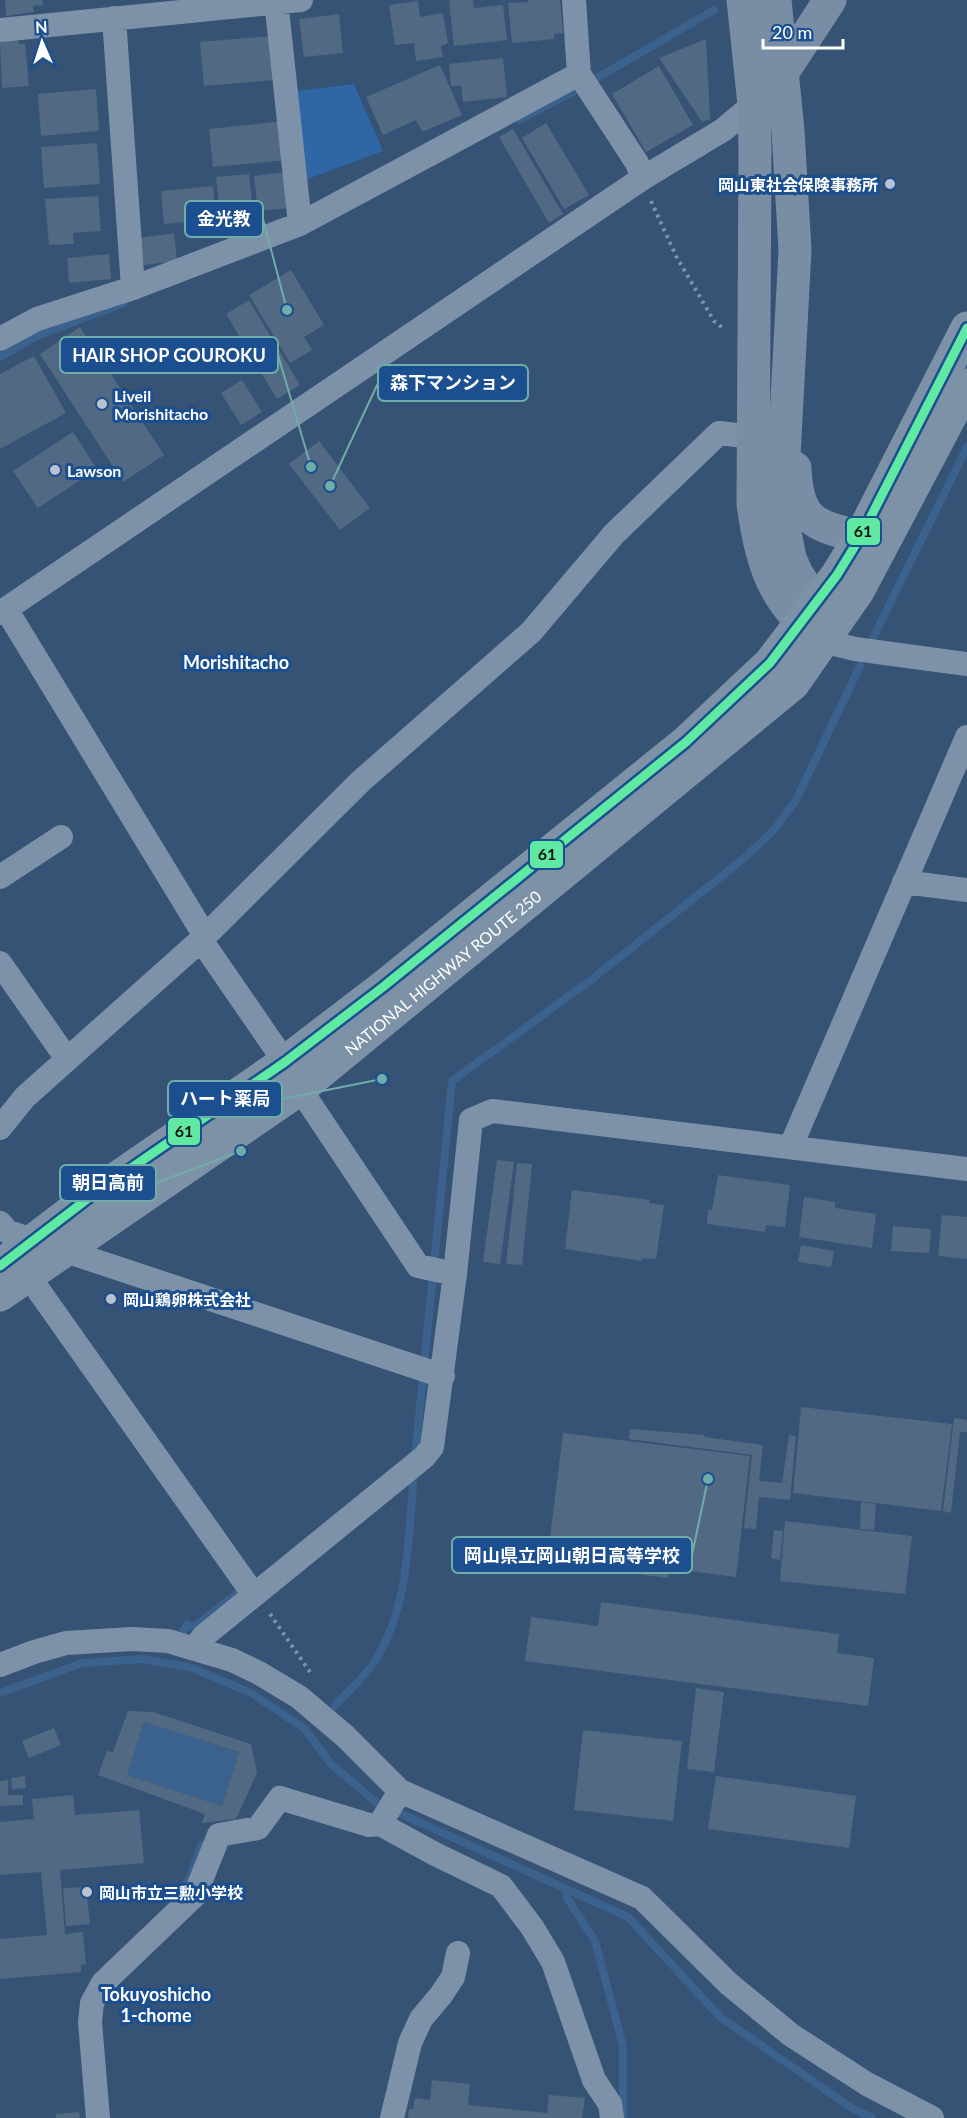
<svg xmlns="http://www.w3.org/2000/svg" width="967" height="2118" viewBox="0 0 967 2118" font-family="Lato,'Noto Sans JP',sans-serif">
<rect width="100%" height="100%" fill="#365274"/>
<path fill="#2f66a5" d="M354,84L383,151L305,180L296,91Z"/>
<path fill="#3b618d" d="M144,1722L239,1752L222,1806L127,1775Z"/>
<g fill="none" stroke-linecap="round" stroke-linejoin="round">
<path stroke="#3b618d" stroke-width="8" d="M597,78L714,10
M519,120L577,90
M0,357L37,336L124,303
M872,640L967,447
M415,1457L452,1081L591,980L743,859L774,830L796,800L860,666
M183,1632L187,1624L193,1628L241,1590
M0,1693L82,1663L143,1659L192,1668L251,1693L305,1729L331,1764L377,1803L628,1917L720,2017L852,2108L872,2118
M335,1706C348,1691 365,1677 375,1661C410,1605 408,1536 414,1473
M568,1890L567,1898L595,1941L623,2046V2118
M177,1898L191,1875L201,1845"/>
</g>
<path fill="#526984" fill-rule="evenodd" d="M5,0H42L43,5L33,6L34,12L6,16Z
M449,0H473L474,8L503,5L507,40L454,46Z
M528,0H560L563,33L554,34V39L512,43L508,3L528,2Z
M418,1L420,17L443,13L448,43L441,46L443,57L416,61L414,43L395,45L389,5Z
M339,14L343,53L304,57L299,19Z
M271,36L275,80L204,86L200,42Z
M18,39L19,44H25L29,86L2,88L0,41Z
M706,39L710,119L702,122L659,58Z
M503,58L507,97L463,102L461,86H451L449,64Z
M440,65L462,115L422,132L416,120L383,135L366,97Z
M659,66L693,125L646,152L612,94Z
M96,89L99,131L41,136L38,94Z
M283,121L287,160L213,167L209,129Z
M546,123L589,195L564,209L522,138Z
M513,129L563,214L549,223L499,137Z
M97,143L100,184L44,188L41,147Z
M287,172L291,208L258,211L254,176Z
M249,174L252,203L248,204L250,221L221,224L216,177Z
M213,186L216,219L164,224L161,191Z
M98,196L101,231L73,233L74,244L49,245L45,199Z
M174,233L177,261L143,265L139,238Z
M109,254L111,279L69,283L67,258Z
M291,270L324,325L304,337L312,350L290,363L249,295Z
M249,300L300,385L277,399L226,314Z
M80,327L164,455L123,482L40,354Z
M34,356L66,413L0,449V374Z
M242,380L262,412L241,425L221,393Z
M73,432L97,469L38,508L13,471Z
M319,441L370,508L340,530L289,464Z
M497,1160L514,1162L500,1264L483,1262Z
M517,1163L532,1164L522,1265L506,1264Z
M718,1175L790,1185L785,1227L766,1225L765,1232L707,1224L708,1210H712Z
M572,1190L650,1200L649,1203L664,1205L656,1259L642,1258V1261L565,1249Z
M804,1197L835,1202V1208L876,1214L872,1248L799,1237Z
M942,1215L967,1217V1259L938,1256Z
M893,1226L931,1229L929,1253L891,1251Z
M801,1245L834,1251L831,1267L798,1262Z
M801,1407L952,1424L941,1511L793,1493Z
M954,1418L967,1420V1432H960L951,1513L943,1511Z
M630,1429L704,1435V1437L763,1445L759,1481L782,1483L789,1435L796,1436L790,1500L759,1497L756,1529L744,1528L752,1455L629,1439Z
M563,1433L750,1456L736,1577L548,1553Z
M861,1502L876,1504L874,1530L860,1529Z
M785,1521L912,1536L905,1594L780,1581Z
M774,1530L783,1531L780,1560L771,1558Z
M592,1561L669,1571L668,1578L591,1568Z
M601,1602L839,1634L837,1653L874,1658L868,1706L525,1661L531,1617L598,1626Z
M696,1688L724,1692L714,1772L687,1769Z
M128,1711L153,1712L251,1744L257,1773L236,1819L202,1823L205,1814L98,1775L107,1751L113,1752ZM144,1722L239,1752L222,1806L127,1775Z
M54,1728L61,1745L29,1758L22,1741Z
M583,1730L682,1741L673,1821L574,1810Z
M25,1776L26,1788L12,1789L11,1778Z
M716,1776L856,1796L849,1848L708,1829Z
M8,1780V1795H23V1805L0,1806V1781Z
M73,1795L75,1815L139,1810L144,1863L60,1870L65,1934L83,1932L86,1964L81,1965V1972L0,1979V1939L47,1935L41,1872L0,1875V1822L34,1819L32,1799Z
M86,1887L90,1924L66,1926L63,1888Z
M432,2080L470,2084L468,2105L547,2113L549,2095L585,2098L582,2118H408L409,2109H413L415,2098L430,2100Z
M79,2112L80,2118H56V2114Z"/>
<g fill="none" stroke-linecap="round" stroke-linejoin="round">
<path stroke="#7d92a8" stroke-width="4" stroke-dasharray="3 4.5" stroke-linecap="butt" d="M651,201L676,256L714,321L724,329
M270,1614L312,1675"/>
<path stroke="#7d92a8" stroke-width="24" d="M276,0L300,224
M574,0L579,74L637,163L643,178
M114,18L133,288
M0,30L301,0
M0,339L37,319L133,288L300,224L579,74
M6,609L205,936
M0,613L643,178L723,130L754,104
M823,641L855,649L967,664
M0,877L61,837
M904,882L967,890
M201,940L285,1062
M0,963L67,1059
M300,1089L418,1266L455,1274
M0,1128L25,1097L201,940L361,781L531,632L614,534L719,433L753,437
M791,1146L967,737
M0,1223L8,1232L443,1376
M20,1264L254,1595
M194,1648L205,1635L424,1457L432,1447L455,1274L471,1120L492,1111L967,1169
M0,1665L34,1652L66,1643L132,1639L168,1641L232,1660L259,1673L299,1697L345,1736L400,1791L642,1898L729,1984L791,2035L867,2084L932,2118
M380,1824L435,1854L501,1886L532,1927L553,1962L594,2080L610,2104L612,2118
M98,2118L90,2022L92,2003L103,1983L195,1895L219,1835L258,1828L280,1798L369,1825L380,1824L400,1791
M392,2118L410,2043L421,2019L441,1995L453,1977L458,1953"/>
<path stroke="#798da4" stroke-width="33" d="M743,0L754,104L755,151L753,504C761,564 773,602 822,640
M775,0L788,131L795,250L781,512L790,558L797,574L816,603L821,630
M777,81L830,0
M795,468C797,519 813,527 861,536"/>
<g stroke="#7e92a7" stroke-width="33">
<path d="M0,1266L95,1193L285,1062L383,987L686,742L770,663L837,575L861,536L967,328"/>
<path id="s1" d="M0,1295L300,1089L793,684L858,591L967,385"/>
</g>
<defs>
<path id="bus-1" d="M0,1266L95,1193L285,1062L383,987L686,742L770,663L837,575L861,536L967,328"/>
</defs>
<use href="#bus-1" stroke="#1b4f8f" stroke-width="14"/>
<use href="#bus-1" stroke="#60e9a3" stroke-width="9"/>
</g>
<g fill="#b9c2ce" stroke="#1b4f8f" stroke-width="2">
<circle cx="890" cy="184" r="6"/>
<circle cx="102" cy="404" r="6"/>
<circle cx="55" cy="470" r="6"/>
<circle cx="111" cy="1299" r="6"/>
<circle cx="87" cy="1892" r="6"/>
</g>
<g text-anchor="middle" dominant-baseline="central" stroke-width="6" stroke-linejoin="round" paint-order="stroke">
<g font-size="16" font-weight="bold" fill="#fff" stroke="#1b4f8f" text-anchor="start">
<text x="878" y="184" text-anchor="end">岡山東社会保険事務所</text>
<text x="114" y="395">Liveil<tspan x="114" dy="18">Morishitacho</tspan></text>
<text x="67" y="470">Lawson</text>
<text x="123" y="1299">岡山鶏卵株式会社</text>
<text x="99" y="1892">岡山市立三勲小学校</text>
</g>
<g font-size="16" fill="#fff" stroke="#1b4f8f">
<text stroke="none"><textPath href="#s1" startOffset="548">NATIONAL HIGHWAY ROUTE 250</textPath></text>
</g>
<g font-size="18" font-weight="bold" fill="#fff" stroke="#1b4f8f">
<text x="236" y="662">Morishitacho</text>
<text x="156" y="1994">Tokuyoshicho<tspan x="156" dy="21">1-chome</tspan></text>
</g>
</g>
<path fill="none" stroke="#6fada8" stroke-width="2" d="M287 310L263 219M311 467L278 355M330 486L378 383M382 1079L282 1099M241 1151L156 1183M708 1479L692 1555"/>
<g fill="#6fada8" stroke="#1b4f8f" stroke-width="2">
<circle cx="287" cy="310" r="6"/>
<circle cx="311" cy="467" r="6"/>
<circle cx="330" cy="486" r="6"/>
<circle cx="382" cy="1079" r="6"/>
<circle cx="241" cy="1151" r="6"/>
<circle cx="708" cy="1479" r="6"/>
</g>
<g fill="#1b4f8f" stroke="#6fada8" stroke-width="2">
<rect x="185" y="201" width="78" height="36" rx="6"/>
<rect x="60" y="337" width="218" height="36" rx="6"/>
<rect x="378" y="365" width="150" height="36" rx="6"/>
<rect x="168" y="1081" width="114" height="36" rx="6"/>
<rect x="60" y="1165" width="96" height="36" rx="6"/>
<rect x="452" y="1537" width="240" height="36" rx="6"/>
</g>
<g font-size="18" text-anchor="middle" font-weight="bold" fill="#fff">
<text x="224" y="225">金光教</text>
<text x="169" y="362">HAIR SHOP GOUROKU</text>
<text x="453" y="389">森下マンション</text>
<text x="225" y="1105">ハート薬局</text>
<text x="108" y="1189">朝日高前</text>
<text x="572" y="1562">岡山県立岡山朝日高等学校</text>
</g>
<g stroke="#1b4f8f" stroke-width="2">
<rect x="846" y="517" width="35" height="29" rx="6" fill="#60e9a3"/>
<rect x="529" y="840" width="35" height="29" rx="6" fill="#60e9a3"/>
<rect x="167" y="1117" width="34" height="29" rx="6" fill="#60e9a3"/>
</g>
<g font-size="16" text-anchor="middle" font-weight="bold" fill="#111">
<text x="863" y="537">61</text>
<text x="547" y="860">61</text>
<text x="184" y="1137">61</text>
</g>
<g transform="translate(42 42) rotate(357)" stroke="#1b4f8f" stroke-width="4.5" paint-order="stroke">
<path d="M0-4.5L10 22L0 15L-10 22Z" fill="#ffffff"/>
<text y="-9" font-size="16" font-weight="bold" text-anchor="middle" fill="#ffffff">N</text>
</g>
<path d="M763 39v9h80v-9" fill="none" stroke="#ffffff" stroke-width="3"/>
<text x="772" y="39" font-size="18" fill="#ffffff" stroke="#1b4f8f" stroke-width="4.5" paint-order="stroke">20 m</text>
</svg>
